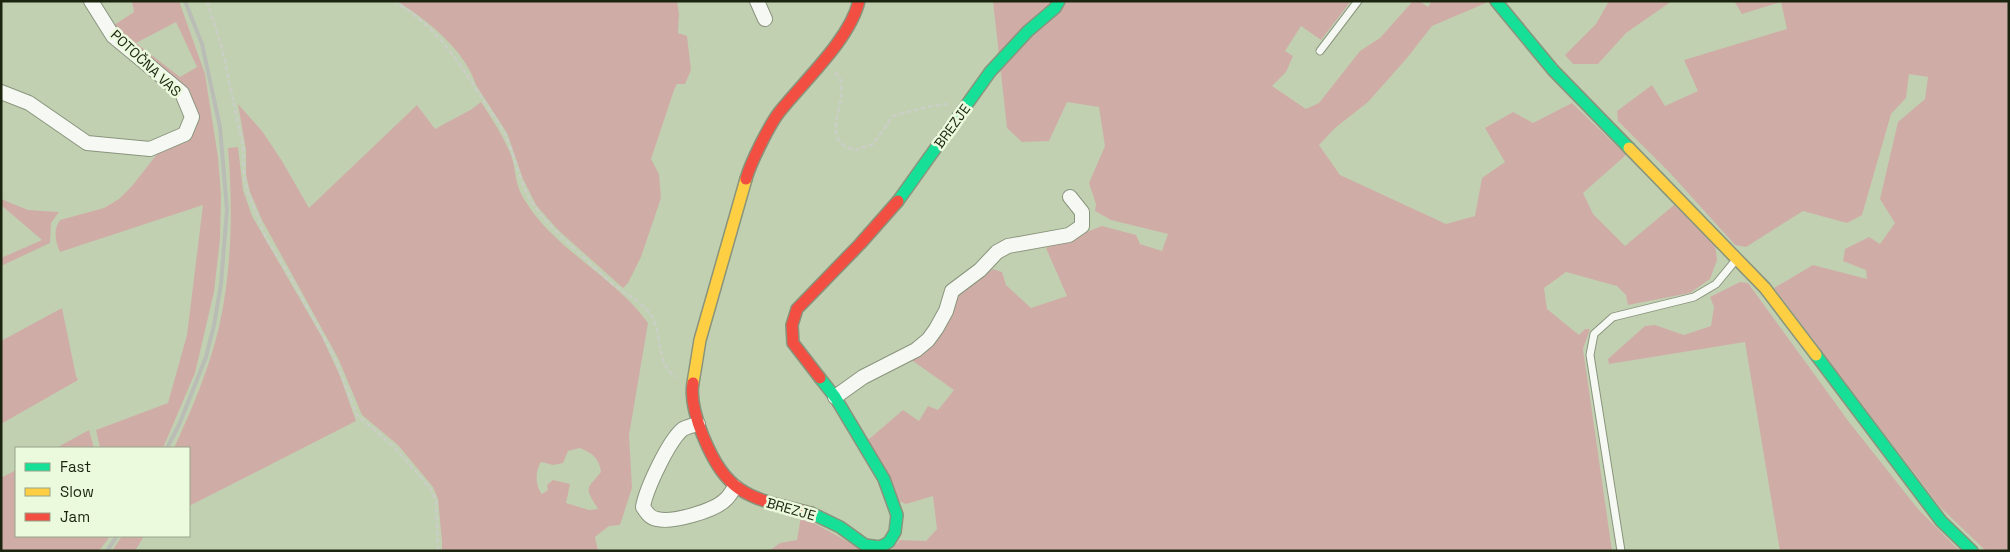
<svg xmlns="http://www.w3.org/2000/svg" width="2010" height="552" viewBox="0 0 2010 552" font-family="'Space Grotesk',sans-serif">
<rect width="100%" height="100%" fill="#c2d0b2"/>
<path fill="#cfada6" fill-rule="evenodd" d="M132,1H179L205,74L218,157L221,195L220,239L214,292L195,373L163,448H100L96,430L168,403L187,335L203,205L60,252C55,241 53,230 60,220L104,208L119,199L132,186L157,154L167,148L195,109L128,43L114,25L134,12ZM176,22L197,67L180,77L136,43Z
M397,1H677L679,14L678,33L687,36L691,70L685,84H677L674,90L651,159L659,174L661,198L641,257L628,283L623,288L557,229L536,205L523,179L507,133L476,85C465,50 427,20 397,1Z
M993,1H1351L1321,40L1301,26L1285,51L1293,56L1286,72L1272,86L1306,109L1319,103L1360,51L1380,38L1413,1H1419L1428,7L1432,1H1485L1486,3L1432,26L1407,58L1368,102L1335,128L1319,145L1340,175L1446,224L1475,216L1482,178L1505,162L1485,128L1513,112L1533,123L1572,103L1626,155L1583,193L1593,214L1625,246L1674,205L1715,243L1717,260L1710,279L1690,293L1628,305L1626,295L1617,286L1566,272L1544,288L1547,309L1579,335L1585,329H1590L1583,349L1612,551H891L900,540L926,541L937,529L933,496L906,504L896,500L868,440L903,410L919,421L928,406L938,410L954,390L910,359C935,325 956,291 993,269L1002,272L1006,285L1031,308L1067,296L1046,248L1102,226L1136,235L1140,244L1162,251L1168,234L1111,220L1095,211L1096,204L1089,183L1105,146L1099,107L1067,102L1049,141L1022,142L1007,128Z
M1609,1H1672L1626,33L1598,64H1573L1565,55L1596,24Z
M1734,1H2009V551H1986L1940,507L1774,288L1813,265L1867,279L1866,270L1843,261L1845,249L1869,237L1880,244L1895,223L1880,199L1898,122L1925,99L1928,77L1909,74L1906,98L1891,114L1862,215L1847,223L1803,211L1746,247L1735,245L1671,174L1618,121L1617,111L1652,85L1665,106L1698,91L1684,60L1787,29L1781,2L1742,14Z
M481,102C492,119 503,135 511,155C515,166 515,178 519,189C522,197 529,207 535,215C567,256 617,280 648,323L629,435L632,488L620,525L609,526L595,537L598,551H442V541L438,499L433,487L398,445L362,415L338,358L262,220L250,192L246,175V150L238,104L262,131L282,161L309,208L417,105L435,129L472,109ZM580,448C592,453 599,458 601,472C585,491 585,487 598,509L589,510L566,503L570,484L553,480L547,485L548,490L542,494C535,486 535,470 541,462L553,465L563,463L568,451Z
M238,147L243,190L252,216L322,337L340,376L356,421L189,506V448H174C192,409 209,369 219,327C232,269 233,207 228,148Z
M1,199L28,210L59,212L51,223L50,243L1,266V258L42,240L1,205Z
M1740,282L1748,283L1849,422L1918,509L1960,551H1780L1745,342L1609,364L1608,359L1645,326L1655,325L1684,335L1711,326L1714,307L1710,297Z
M62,308L76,376L78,380L1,424V341Z
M89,430L94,448H56Z
M16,470V536H110L99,551H1V478Z
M801,516L865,551H769L780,543L797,540Z
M122,536H144L135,551H112Z"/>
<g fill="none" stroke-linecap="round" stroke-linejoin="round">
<defs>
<path id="lane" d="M1320,51L1358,1
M1621,551L1590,355L1594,334L1613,317L1694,297L1716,284L1735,261"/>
<path id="street" d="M757,1L765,19
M1,92L29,103L87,143L150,149L185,134L192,117L182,93L113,36L91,1
M835,397L863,377L916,350L928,340L936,329L946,311L952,291L980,270L997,252L1008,246L1069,235L1082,226V212L1070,197
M698,424C694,425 687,427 683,429C669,440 646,489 643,507C647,513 650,518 657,519C672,523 714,511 725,500C729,497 732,491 735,487"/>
<path id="fast" d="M1496,1L1553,70L1629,148
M898,201L990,72L1028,31L1055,8L1059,1
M1816,355L1941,521L1972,551
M811,513L840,527L865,545L880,547L889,542L895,532L897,515L884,479L835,397L820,378"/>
<path id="slow" d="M1629,148L1765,288L1816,355
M693,383L700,340L746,179"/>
<path id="jam" d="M746,179C751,162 770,123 781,110C805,80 850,39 859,1
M820,378L793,343L792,325L797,309L860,244L898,201
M693,383C690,399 697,421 703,436C728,497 751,498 811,513"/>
</defs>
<use href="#lane" stroke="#89947c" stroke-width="9"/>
<use href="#street" stroke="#89947c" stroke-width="16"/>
<use href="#fast" stroke="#89947c" stroke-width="14"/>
<use href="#slow" stroke="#89947c" stroke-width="14"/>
<use href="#jam" stroke="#89947c" stroke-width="14"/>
<path stroke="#cacec5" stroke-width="2.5" stroke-dasharray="5 2.5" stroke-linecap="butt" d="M207,1L222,48L243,146L244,176L248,193L266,238L290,276L334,356L357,415L395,448L430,488L436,501L438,551
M394,1C436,27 454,55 480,95C488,108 498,121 505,134C516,157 519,183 533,204C545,223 564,239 580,254C591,264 602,275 614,285C625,293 637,300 647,310C666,331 652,360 676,377
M835,72C855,92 823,125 842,144C845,147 852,149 856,150L873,144L893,116L926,107L947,104"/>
<use href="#lane" stroke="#f6f8f3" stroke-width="7"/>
<use href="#street" stroke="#f6f8f3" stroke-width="14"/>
<use href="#fast" stroke="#16e098" stroke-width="11"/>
<use href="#slow" stroke="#ffcf43" stroke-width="11"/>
<use href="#jam" stroke="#f24e42" stroke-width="11"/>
<path stroke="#babdb5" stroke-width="4" d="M167,448L179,425L206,357L214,325L221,284L227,210L220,127L202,44L185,1
M107,551L117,536"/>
</g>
<g text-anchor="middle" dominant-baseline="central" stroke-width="5" stroke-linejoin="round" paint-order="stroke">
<g font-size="14" fill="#1a240e" stroke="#ebf9dd">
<text transform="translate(146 63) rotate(43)">POTOČNA VAS</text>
<text transform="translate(952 126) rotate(-54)">BREZJE</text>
<text transform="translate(791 509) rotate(16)">BREZJE</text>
</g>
</g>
<rect width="2010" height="552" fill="none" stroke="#1a240e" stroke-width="5"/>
<rect x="15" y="447" width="175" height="90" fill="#ebf9dd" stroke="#97a48a"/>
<rect x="25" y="463" width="25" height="8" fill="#16e098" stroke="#97a48a"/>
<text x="60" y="472" font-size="15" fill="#1a240e">Fast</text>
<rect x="25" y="488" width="25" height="8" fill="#ffcf43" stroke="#97a48a"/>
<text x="60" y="497" font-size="15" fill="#1a240e">Slow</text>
<rect x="25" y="513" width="25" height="8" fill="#f24e42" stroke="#97a48a"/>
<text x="60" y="522" font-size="15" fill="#1a240e">Jam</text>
</svg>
